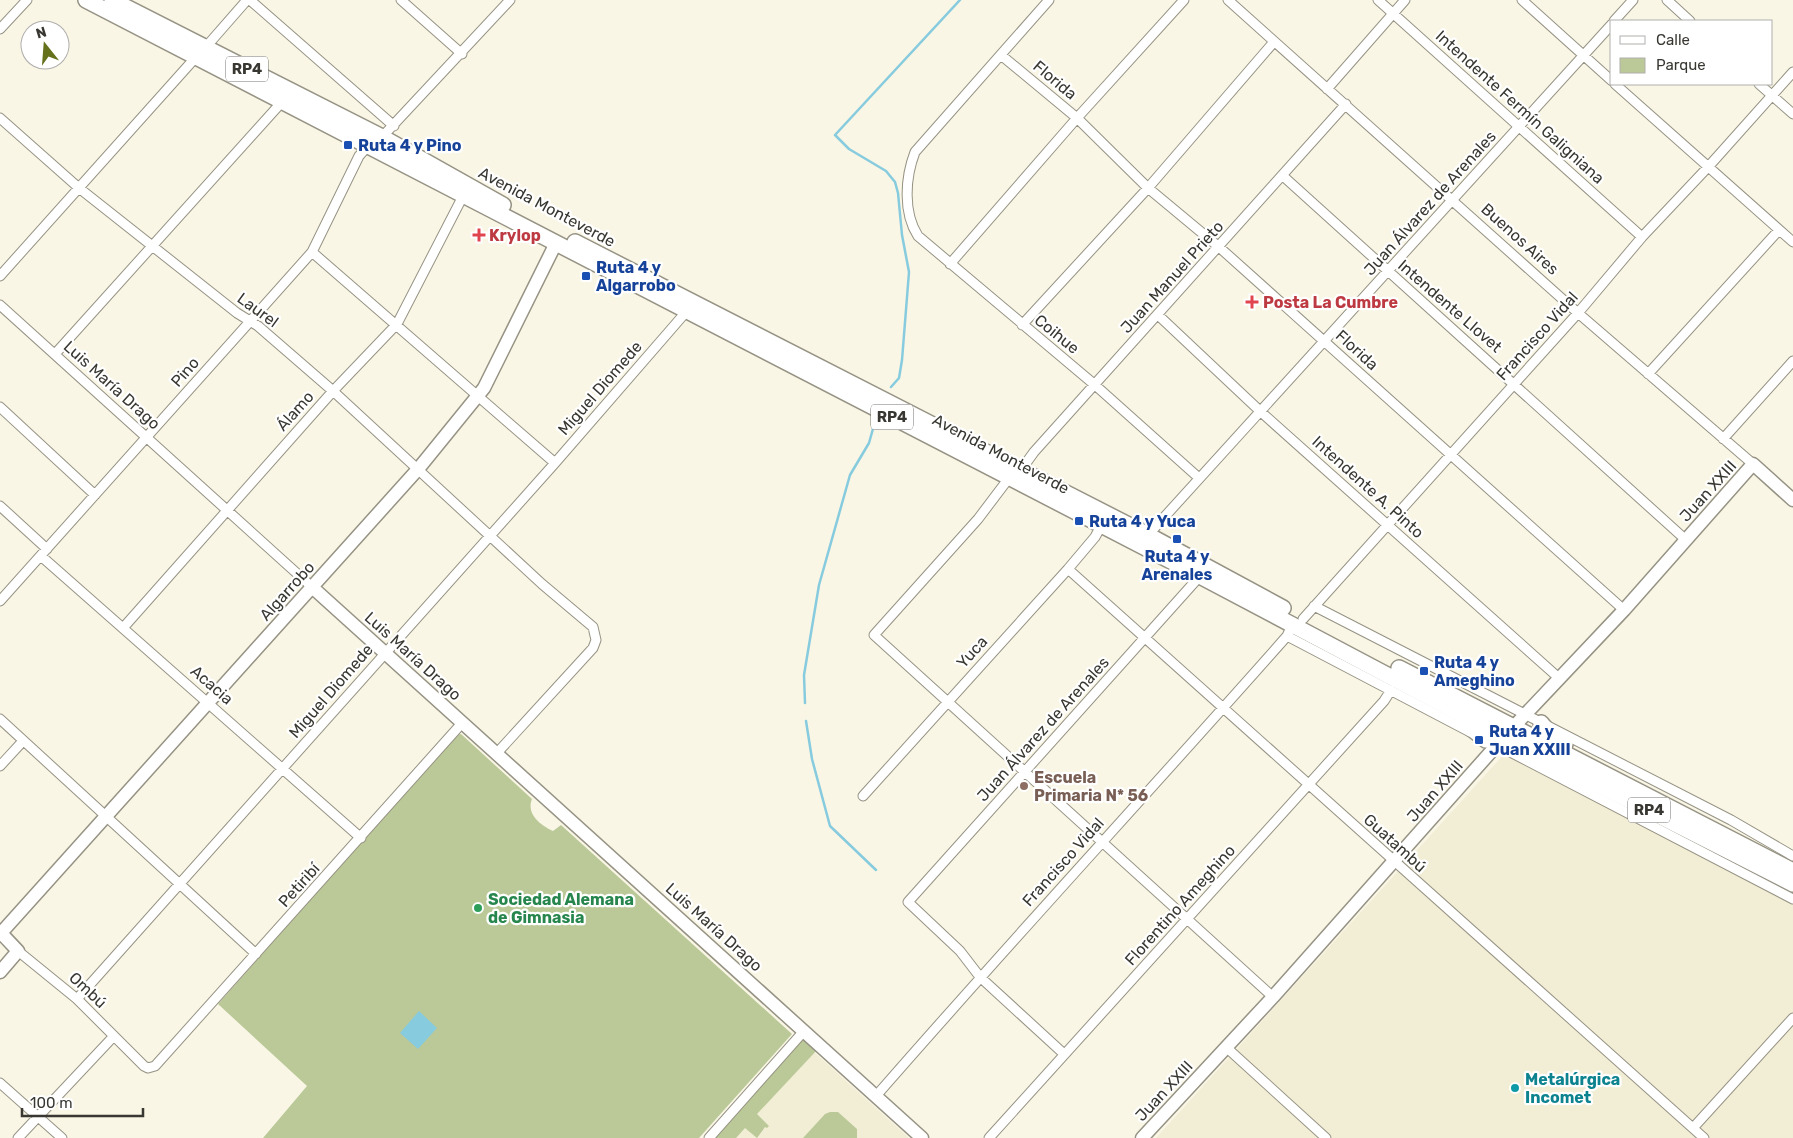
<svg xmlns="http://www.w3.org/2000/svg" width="1793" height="1138" viewBox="0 0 1793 1138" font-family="Rubik,sans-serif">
<rect width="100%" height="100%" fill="#f9f6e6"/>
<path fill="#f2edd5" d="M1506,752L1793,902V1138H1156Z
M804,1043L909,1138H719Z"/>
<path fill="#bbc998" d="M461,734L532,799C526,814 540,825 553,831L561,825L792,1034L699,1138H263L307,1086L218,1004L456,735Z
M803,1036L817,1050L757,1114L769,1126L767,1128L765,1127L757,1138L745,1128L736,1138H712Z
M830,1112H838L857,1129V1138H803L825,1114Z"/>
<path fill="#87cbde" d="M419,1011L437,1028L418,1049L400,1033Z"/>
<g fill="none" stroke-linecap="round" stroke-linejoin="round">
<path stroke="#87cbde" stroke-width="2.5" d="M891,387L899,378L902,360L909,272L902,235L898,193L895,182L886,171L849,149L835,135L960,0
M805,703L804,675L819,585L850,475L869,443L876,418
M806,721L812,759L830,826L876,870"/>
<defs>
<path id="street" d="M250,0L394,126
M401,0L462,54
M1049,0L915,152C905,178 903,213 918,236L1095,385L1199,478
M1228,0L1578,313L1753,464
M1378,0L1642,237
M1522,0L1612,81
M1667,0L1690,21
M1614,21L1633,0
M0,29L27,0
M205,48L247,0
M1001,55L1077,118L1148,188L1219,247L1624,610
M1615,84L1793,242
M1759,84L1793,114
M1327,89L1405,0
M0,118L79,188L237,313L258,326L333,391L542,584L593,627L596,640L593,648L497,753
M1283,176L1686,540
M312,252L555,463
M950,264L1077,118L1184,0
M0,276L196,57
M0,305L312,587
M1158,315L1261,412L1560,679
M1022,325L1148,188L1273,43
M55,354L281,103
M1648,374L1779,230
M0,407L95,495
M1723,439L1793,361
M1021,470L1034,452L1346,104
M1009,478L978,519L874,635L1273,997
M0,506L47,549
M1148,535L1612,24
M41,556L361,838
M1068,569L1704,1138
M0,601L312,252L359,156L367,147L382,137L510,0
M1314,606L1731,820L1793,856
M1303,619L1578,313L1642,237L1709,166L1793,72
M123,628L333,391L397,324L463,196
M1287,636L1470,732
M0,719L256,954
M1493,743L1793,899
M0,766L23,741
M863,796L1068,569L1095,537L1101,526
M18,951L77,999L144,1066L148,1068L155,1066L463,722
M77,999L555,463L686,312
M1227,1048L1326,1138
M1064,1054L980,977L960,951L908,902L1200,576
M0,1083L62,1138
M876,1096C1011,941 1151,790 1287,636L1292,625
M1693,1128L1793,1018
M18,1138L113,1037
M709,1138L804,1031
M989,1138L1384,701L1391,690"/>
<path id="secondary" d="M312,587L922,1138
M0,972L18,951L1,933L419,468L484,388L556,243
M1142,1138L1273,997L1504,737L1624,610L1753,464L1793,500"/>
<path id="primary" d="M86,0L1200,576L1504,737L1793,884
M112,0L382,137L503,205
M575,242L1148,535L1283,608
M1399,668L1793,871
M1541,723L1550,734L1565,744
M1467,725L1486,740"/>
</defs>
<use href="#street" stroke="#969384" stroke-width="11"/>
<use href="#secondary" stroke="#969384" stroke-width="15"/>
<use href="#primary" stroke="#969384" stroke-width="18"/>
<use href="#street" stroke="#fff" stroke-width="9"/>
<use href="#secondary" stroke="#fff" stroke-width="12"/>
<use href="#primary" stroke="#fff" stroke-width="15"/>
</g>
<g fill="#1a4fb4" stroke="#fff" stroke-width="2">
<rect x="343" y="140" width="10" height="10" rx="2.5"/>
<rect x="581" y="271" width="10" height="10" rx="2.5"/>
<rect x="1074" y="516" width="10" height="10" rx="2.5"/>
<rect x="1172" y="534" width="10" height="10" rx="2.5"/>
<rect x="1419" y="666" width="10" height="10" rx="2.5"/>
<rect x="1474" y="735" width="10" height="10" rx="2.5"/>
</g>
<g fill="#e0444e" stroke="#fff" stroke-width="2">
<path d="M476.5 227.5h5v5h5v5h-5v5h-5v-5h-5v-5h5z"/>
<path d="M1249.5 294.5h5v5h5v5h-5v5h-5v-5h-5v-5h5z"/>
</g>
<circle fill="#8d6e63" stroke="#fff" stroke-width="2" cx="1024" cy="786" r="5"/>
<circle fill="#2e9e5b" stroke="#fff" stroke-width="2" cx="478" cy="908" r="5"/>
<circle fill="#0f9aa8" stroke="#fff" stroke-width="2" cx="1515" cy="1088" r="5"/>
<g text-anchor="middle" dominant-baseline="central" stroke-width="4.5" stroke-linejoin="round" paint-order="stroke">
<g fill="#fff" stroke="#74736f" stroke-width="1">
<rect x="226" y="56.5" width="42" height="25" rx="4"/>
<rect x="871" y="404.5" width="42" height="25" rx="4"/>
<rect x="1628" y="797.5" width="42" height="25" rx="4"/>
</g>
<g font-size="15" font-weight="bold" fill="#393731">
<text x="247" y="69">RP4</text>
<text x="892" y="417">RP4</text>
<text x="1649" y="810">RP4</text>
</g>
<g font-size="16" fill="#393731" stroke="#fff">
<text transform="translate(1055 80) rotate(40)">Florida</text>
<text transform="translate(1520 107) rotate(42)">Intendente Fermín Galigniana</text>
<text transform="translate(1430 203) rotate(-48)">Juan Álvarez de Arenales</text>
<text transform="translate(547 207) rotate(28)">Avenida Monteverde</text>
<text transform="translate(1520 239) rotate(42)">Buenos Aires</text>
<text transform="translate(1172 277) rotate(-48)">Juan Manuel Prieto</text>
<text transform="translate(1450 306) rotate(41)">Intendente Llovet</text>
<text transform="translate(258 310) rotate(36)">Laurel</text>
<text transform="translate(1057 334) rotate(39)">Coihue</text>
<text transform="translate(1537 336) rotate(-48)">Francisco Vidal</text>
<text transform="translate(1357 350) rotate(42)">Florida</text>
<text transform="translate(185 372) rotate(-49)">Pino</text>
<text transform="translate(112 385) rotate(42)">Luis María Drago</text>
<text transform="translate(600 388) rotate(-49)">Miguel Diomede</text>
<text transform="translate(295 411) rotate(-48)">Álamo</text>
<text transform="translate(1001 454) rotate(28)">Avenida Monteverde</text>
<text transform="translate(1368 487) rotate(42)">Intendente A. Pinto</text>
<text transform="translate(1708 491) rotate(-48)">Juan XXIII</text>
<text transform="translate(287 591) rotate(-48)">Algarrobo</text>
<text transform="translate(972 652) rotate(-48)">Yuca</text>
<text transform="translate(413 656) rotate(42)">Luis María Drago</text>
<text transform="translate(212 685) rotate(41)">Acacia</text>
<text transform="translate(331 691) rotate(-49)">Miguel Diomede</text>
<text transform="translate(1043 729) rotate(-48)">Juan Álvarez de Arenales</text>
<text transform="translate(1435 791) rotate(-49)">Juan XXIII</text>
<text transform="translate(1395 843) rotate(42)">Guatambú</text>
<text transform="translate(1063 862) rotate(-48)">Francisco Vidal</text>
<text transform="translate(299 885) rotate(-48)">Petiribí</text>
<text transform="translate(1180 905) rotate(-48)">Florentino Ameghino</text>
<text transform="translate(714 927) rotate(42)">Luis María Drago</text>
<text transform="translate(88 990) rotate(43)">Ombú</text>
<text transform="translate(1164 1091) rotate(-47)">Juan XXIII</text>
</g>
<g font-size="16" font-weight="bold" fill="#164399" stroke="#fff" text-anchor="start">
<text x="358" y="145">Ruta 4 y Pino</text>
<text x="596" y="267">Ruta 4 y<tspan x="596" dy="18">Algarrobo</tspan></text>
<text x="1089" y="521">Ruta 4 y Yuca</text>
<text x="1177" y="556" text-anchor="middle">Ruta 4 y<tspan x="1177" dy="18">Arenales</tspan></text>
<text x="1434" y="662">Ruta 4 y<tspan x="1434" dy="18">Ameghino</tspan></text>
<text x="1489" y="731">Ruta 4 y<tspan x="1489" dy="18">Juan XXIII</tspan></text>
</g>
<g font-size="16" font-weight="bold" fill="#be3a42" stroke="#fff" text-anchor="start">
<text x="489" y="235">Krylop</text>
<text x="1263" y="302">Posta La Cumbre</text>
</g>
<g font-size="16" font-weight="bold" fill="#785e54" stroke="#fff" text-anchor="start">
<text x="1034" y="777">Escuela<tspan x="1034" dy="18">Primaria N* 56</tspan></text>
</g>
<g font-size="16" font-weight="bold" fill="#27864d" stroke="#fff" text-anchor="start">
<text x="488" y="899">Sociedad Alemana<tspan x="488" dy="18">de Gimnasia</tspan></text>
</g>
<g font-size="16" font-weight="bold" fill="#0d838f" stroke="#fff" text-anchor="start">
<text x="1525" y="1079">Metalúrgica<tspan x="1525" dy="18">Incomet</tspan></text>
</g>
</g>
<rect x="1610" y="20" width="162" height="65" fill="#ffffff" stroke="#b0afad"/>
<rect x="1620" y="36" width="25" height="8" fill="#ffffff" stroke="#b0afad"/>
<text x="1656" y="45" font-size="15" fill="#393731">Calle</text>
<rect x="1620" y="58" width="25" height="15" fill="#bbc998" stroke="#b0afad"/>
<text x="1656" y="70" font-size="15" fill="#393731">Parque</text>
<g transform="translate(45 45) rotate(343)"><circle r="24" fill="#ffffff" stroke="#b0afad"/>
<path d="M0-4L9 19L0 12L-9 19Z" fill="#65711b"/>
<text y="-8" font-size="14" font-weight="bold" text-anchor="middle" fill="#393731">N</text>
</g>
<path d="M22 1108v8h121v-8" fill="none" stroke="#393731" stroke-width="2.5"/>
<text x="30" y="1108" font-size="15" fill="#393731" stroke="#ffffff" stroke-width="4" paint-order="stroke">100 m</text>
</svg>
